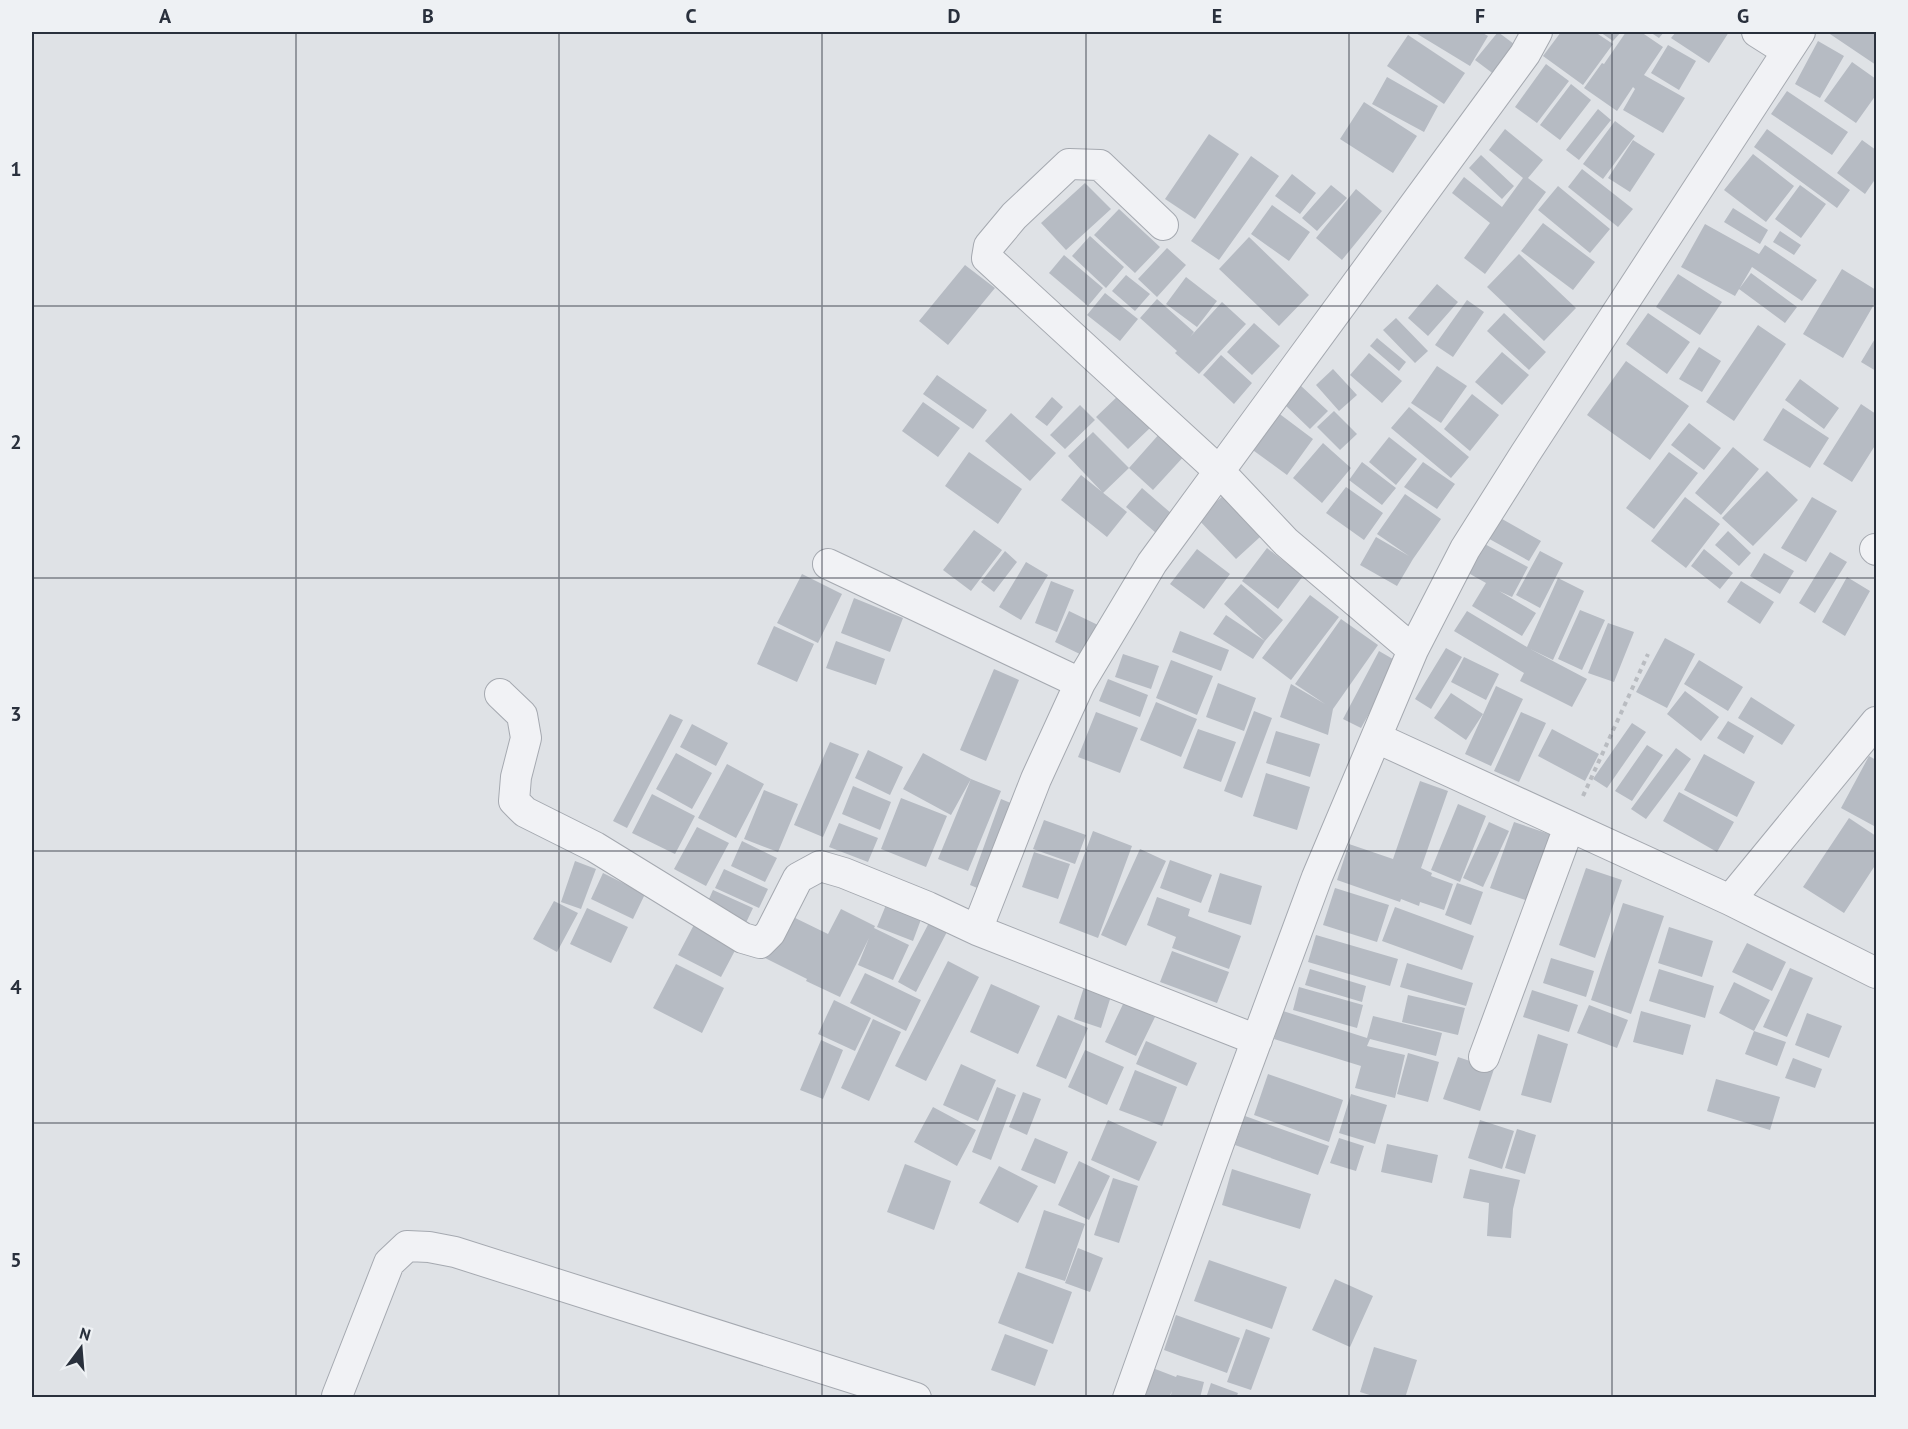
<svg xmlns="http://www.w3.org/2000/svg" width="1908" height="1429" viewBox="0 0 1908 1429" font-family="'PT Sans',sans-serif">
<rect width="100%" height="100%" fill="#dfe2e6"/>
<path fill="#b6bbc3" d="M1414,32H1481L1488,36L1470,66Z
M1498,32L1518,47L1495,75L1475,60Z
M1561,32H1595L1613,44L1583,85L1543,56Z
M1600,32H1621L1613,41Z
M1626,32H1641L1663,47L1644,75L1685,98L1663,133L1623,110L1635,89L1633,87L1617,111L1584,88L1602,63L1604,64Z
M1650,32H1664L1659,38Z
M1676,32H1729L1709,63L1671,38Z
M1827,32H1876V65Z
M1408,35L1465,73L1444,104L1387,66Z
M1818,41L1844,56L1820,98L1795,84Z
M1668,45L1696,61L1679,90L1651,73Z
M1852,62L1876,79V95L1856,123L1824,101Z
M1546,64L1569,81L1537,123L1515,107Z
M1387,77L1438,106L1424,132L1372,104Z
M1571,84L1591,100L1560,140L1540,125Z
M1787,91L1848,132L1832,155L1771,114Z
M1364,102L1417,136L1393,173L1340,139Z
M1598,109L1611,120L1579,160L1566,150Z
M1615,121L1635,136L1603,179L1583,164Z
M1505,129L1543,160L1528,178L1546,192L1485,274L1464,258L1490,223L1452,193L1464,177L1502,207L1523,178L1489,150Z
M1767,129L1850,190L1837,208L1754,147Z
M1209,134L1239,154L1195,219L1165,199Z
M1633,140L1655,154L1630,192L1608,178Z
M1862,140L1876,150V178L1865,194L1837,173Z
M1753,154L1794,186L1766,222L1724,190Z
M1481,155L1514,186L1502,199L1469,168Z
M1251,156L1279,176L1219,260L1191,241Z
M1582,169L1633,209L1618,227L1568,187Z
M1292,174L1316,193L1300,214L1275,196Z
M1085,183L1111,209L1066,250L1041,223Z
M1331,185L1347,198L1317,231L1302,218Z
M1800,185L1826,204L1801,238L1775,219Z
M1558,186L1610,229L1590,253L1538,210Z
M1356,189L1382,211L1342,260L1316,238Z
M1272,205L1310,232L1289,261L1251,234Z
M1733,208L1768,230L1760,244L1724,222Z
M1119,209L1160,247L1135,273L1094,235Z
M1543,223L1595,262L1573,290L1521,251Z
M1705,224L1759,254L1765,245L1817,280L1802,301L1752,267L1735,296L1681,267Z
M1780,231L1801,245L1794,255L1773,242Z
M1090,236L1124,267L1106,288L1072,256Z
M1249,237L1309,295L1279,326L1219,269Z
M1167,248L1186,265L1157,297L1138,279Z
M1519,254L1576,308L1544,341L1487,287Z
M1064,255L1103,288L1088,306L1049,273Z
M965,265L995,288L948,345L919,321Z
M1842,269L1876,290V301L1843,358L1803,334Z
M1751,273L1797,307L1785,323L1739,289Z
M1678,274L1722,302L1700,335L1656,307Z
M1126,275L1150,294L1135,311L1112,291Z
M1186,277L1217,301L1197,327L1166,304Z
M1437,284L1458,302L1428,336L1408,318Z
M1105,293L1138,319L1120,341L1087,315Z
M1157,299L1194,332L1190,337L1222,302L1246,324L1199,374L1175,353L1177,351L1140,318Z
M1467,300L1484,312L1453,357L1435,345Z
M1504,313L1546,352L1529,370L1487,331Z
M1648,313L1690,342L1667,374L1626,344Z
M1396,318L1428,351L1415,363L1383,330Z
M1254,323L1280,346L1252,375L1227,352Z
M1758,325L1786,344L1734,421L1706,402Z
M1876,337V371L1861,362Z
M1377,338L1406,362L1399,371L1370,346Z
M1699,347L1721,361L1702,392L1679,379Z
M1502,352L1529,375L1502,405L1475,382Z
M1369,353L1402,381L1382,403L1350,375Z
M1221,355L1252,383L1234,404L1203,375Z
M1626,361L1689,406L1650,460L1587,415Z
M1437,366L1467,386L1441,423L1411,403Z
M1333,369L1357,395L1339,411L1316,385Z
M937,375L987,410L973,429L923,394Z
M1800,379L1839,408L1824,429L1785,400Z
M1300,385L1328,411L1310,429L1283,403Z
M1472,394L1499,415L1470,451L1444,429Z
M1119,395L1151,427L1128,449L1096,417Z
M1052,397L1063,407L1047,426L1035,417Z
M923,402L960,428L938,457L902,431Z
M1861,404L1876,414V444L1852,482L1823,464Z
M1080,405L1095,420L1065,449L1050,435Z
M1409,407L1469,457L1451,478L1391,428Z
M1783,408L1829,438L1810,468L1763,440Z
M1334,411L1357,434L1340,450L1317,427Z
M1277,412L1313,439L1287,475L1250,448Z
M1011,413L1056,453L1030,481L985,441Z
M1689,423L1721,448L1704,470L1671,445Z
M1093,432L1129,468L1103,493L1068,456Z
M1161,432L1186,454L1153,490L1129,468Z
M1389,437L1417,459L1396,485L1369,462Z
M1323,443L1351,468L1322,503L1293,478Z
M1733,447L1759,469L1721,515L1695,493Z
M969,452L1022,489L998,524L945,486Z
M1669,452L1698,473L1654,529L1626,508Z
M1362,462L1396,488L1382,505L1349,480Z
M1423,462L1455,484L1437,509L1404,487Z
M1767,471L1798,500L1753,546L1722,518Z
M1081,475L1127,512L1107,537L1061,500Z
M1346,487L1383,513L1364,540L1326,513Z
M1142,488L1172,514L1156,533L1126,507Z
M1405,494L1441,519L1413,559L1397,586L1360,565L1376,537L1409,556L1377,534Z
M1223,496L1260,537L1236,559L1197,518Z
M1685,497L1720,524L1686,568L1651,541Z
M1812,497L1837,511L1806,562L1781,548Z
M1495,515L1541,541L1529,561L1484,536Z
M974,530L1002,550L971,591L943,570Z
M1728,531L1751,553L1739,566L1715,545Z
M1479,541L1528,567L1512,597L1499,591L1536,613L1522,636L1472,606L1486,583L1463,570Z
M1267,548L1303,576L1278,609L1242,581Z
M1197,549L1230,574L1204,609L1170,584Z
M1704,549L1733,573L1720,589L1691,566Z
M1005,551L1017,562L994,592L981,582Z
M1540,551L1563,563L1540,608L1516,595Z
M1830,552L1847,562L1815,613L1799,603Z
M1764,553L1794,571L1780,594L1750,576Z
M1026,562L1048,575L1021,620L999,607Z
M802,574L842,594L818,643L777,623Z
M1847,577L1870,591L1845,636L1822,622Z
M1558,578L1584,591L1553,660L1530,649L1587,679L1572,707L1520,681L1524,673L1454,631L1467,611L1527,647Z
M1051,581L1074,590L1057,632L1035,623Z
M1741,581L1774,602L1760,624L1727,602Z
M1241,584L1283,620L1265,641L1224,604Z
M1310,595L1339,617L1291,680L1262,658Z
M854,598L903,618L890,652L841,633Z
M1580,610L1605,620L1582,670L1558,659Z
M1069,611L1100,626L1086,657L1055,642Z
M1226,615L1265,641L1253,659L1213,634Z
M1341,619L1378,645L1333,709L1328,735L1280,717L1291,684L1325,704L1295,684Z
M1608,623L1634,632L1614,682L1588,673Z
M774,626L814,644L797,682L757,664Z
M1180,631L1229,650L1221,671L1172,652Z
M1665,638L1695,654L1667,708L1636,692Z
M836,641L885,659L876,685L826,668Z
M1446,648L1462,657L1431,709L1415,699Z
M1379,651L1398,662L1361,728L1343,719Z
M1123,654L1159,666L1151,689L1115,677Z
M1464,657L1499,674L1486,700L1451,682Z
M1171,660L1213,676L1197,715L1156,698Z
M1699,660L1743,687L1728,711L1684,684Z
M994,669L1019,680L986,761L960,750Z
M1108,679L1148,695L1140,717L1099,701Z
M1218,683L1256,698L1244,731L1206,717Z
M1496,686L1523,699L1491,766L1465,754Z
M1685,691L1719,717L1701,741L1667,714Z
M1451,693L1483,714L1466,740L1434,718Z
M1751,697L1795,725L1782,745L1738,718Z
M1156,702L1197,719L1181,757L1140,740Z
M1254,711L1272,718L1242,798L1224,791Z
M1096,712L1138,728L1120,773L1078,757Z
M1521,712L1546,723L1519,782L1494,771Z
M670,714L683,720L627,828L613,821Z
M1728,721L1754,736L1744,754L1717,738Z
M1632,723L1646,732L1607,788L1593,779Z
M692,724L728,743L716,766L680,747Z
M1198,729L1236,742L1221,782L1183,768Z
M1552,729L1599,754L1585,781L1538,756Z
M1276,731L1320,744L1310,777L1266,763Z
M830,742L859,754L823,837L794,825Z
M1647,745L1663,755L1632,801L1615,791Z
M1676,748L1691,759L1646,819L1631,809Z
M868,750L903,767L890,795L855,778Z
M676,753L712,773L692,809L656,789Z
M923,753L971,779L951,815L903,789Z
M1704,754L1755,782L1737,817L1684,790Z
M1869,756L1876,760V822L1874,826L1841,808Z
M727,764L764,784L736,838L698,818Z
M1266,773L1310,787L1297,830L1253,816Z
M971,779L1001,791L968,871L938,859Z
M1420,781L1448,791L1421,868L1432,873L1431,876L1453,884L1444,910L1420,902L1419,906L1401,899L1400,902L1337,880L1349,844L1393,859Z
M853,786L891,802L880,830L842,814Z
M764,790L798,804L778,852L744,839Z
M1679,792L1734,822L1717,852L1663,821Z
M652,794L695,816L675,854L632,833Z
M901,798L947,816L926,867L881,849Z
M1001,799L1018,806L987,892L970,885Z
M1458,804L1486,816L1460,882L1431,870Z
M1849,818L1876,836V864L1844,913L1803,887Z
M1044,820L1086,835L1075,864L1033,849Z
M1489,822L1509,831L1483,887L1463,878Z
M1514,822L1552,835L1528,901L1490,888Z
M839,823L878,838L868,862L829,847Z
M697,827L729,843L706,886L674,869Z
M1093,831L1132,846L1098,938L1059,923Z
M742,841L777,858L765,882L731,866Z
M1140,849L1166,861L1126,946L1101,935Z
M1034,852L1070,864L1058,899L1022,887Z
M1170,860L1212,875L1201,903L1160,888Z
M575,861L596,869L581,909L561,902Z
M1586,868L1622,880L1595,958L1559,945Z
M724,869L768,889L759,908L715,888Z
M603,873L645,894L633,919L591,899Z
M1220,873L1262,886L1251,925L1208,912Z
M1457,883L1483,892L1471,925L1445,915Z
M1335,888L1389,905L1377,942L1323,925Z
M713,890L753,908L744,927L704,910Z
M1157,897L1190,909L1188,916L1241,936L1229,969L1172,948L1176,937L1147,925Z
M888,900L923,914L913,941L877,927Z
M554,901L578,913L557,952L533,939Z
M1623,903L1664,916L1631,1014L1591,1000Z
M1395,907L1474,936L1462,970L1382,941Z
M587,908L628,927L611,963L570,944Z
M841,909L875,926L874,928L909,945L893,980L858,965L869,938L840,997L806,981L807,979L765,958L787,914L828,934Z
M932,917L950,926L916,992L898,982Z
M697,919L740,941L721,977L678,955Z
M1669,927L1713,941L1702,977L1658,963Z
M1316,935L1398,959L1390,986L1308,962Z
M1747,943L1786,962L1772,991L1732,972Z
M1172,951L1229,972L1217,1003L1160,982Z
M1551,958L1594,971L1586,997L1543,983Z
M948,961L979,977L926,1081L895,1066Z
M1407,963L1473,983L1466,1006L1400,987Z
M676,964L724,988L702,1033L653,1008Z
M1790,968L1813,978L1787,1037L1763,1027Z
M1310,969L1366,986L1362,1002L1305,985Z
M1659,969L1714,986L1705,1018L1649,1001Z
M865,973L921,1000L906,1031L850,1003Z
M1734,982L1770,1000L1754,1031L1719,1013Z
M991,984L1040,1006L1018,1054L970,1032Z
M1084,987L1111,996L1101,1028L1074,1019Z
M1299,987L1363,1005L1357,1028L1293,1010Z
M1532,990L1578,1005L1569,1032L1523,1017Z
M1408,995L1465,1008L1458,1035L1402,1022Z
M834,1000L871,1018L855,1051L818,1034Z
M1124,1002L1155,1017L1136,1056L1105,1042Z
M1589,1005L1628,1020L1617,1048L1577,1033Z
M1283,1011L1367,1038L1373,1016L1442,1033L1436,1056L1370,1039L1367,1046L1405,1055L1395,1098L1355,1088L1361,1066L1274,1039Z
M1641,1011L1691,1025L1683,1055L1633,1042Z
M1807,1013L1842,1026L1829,1058L1795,1045Z
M1058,1015L1088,1028L1066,1079L1036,1066Z
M873,1019L901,1032L869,1101L841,1088Z
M1754,1031L1786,1042L1777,1066L1745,1054Z
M1538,1034L1568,1044L1551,1103L1521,1095Z
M821,1040L843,1050L823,1099L800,1090Z
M1146,1041L1197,1063L1187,1086L1136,1064Z
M1085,1050L1124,1067L1107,1105L1068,1087Z
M1408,1053L1439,1062L1428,1102L1397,1094Z
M1458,1057L1494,1069L1480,1111L1443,1099Z
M1793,1058L1822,1069L1815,1088L1785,1078Z
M961,1064L996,1080L978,1121L943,1105Z
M1135,1070L1177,1087L1162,1126L1119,1110Z
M1268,1074L1343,1100L1329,1142L1254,1115Z
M1716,1079L1780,1097L1770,1130L1707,1111Z
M997,1087L1016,1095L991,1160L972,1152Z
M1023,1092L1041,1099L1027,1135L1009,1127Z
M1351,1094L1387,1105L1375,1144L1339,1133Z
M933,1107L976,1130L957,1166L914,1142Z
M1245,1116L1329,1146L1318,1175L1235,1145Z
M1108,1120L1157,1142L1139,1181L1091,1160Z
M1480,1120L1514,1131L1502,1169L1468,1158Z
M1517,1129L1536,1135L1525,1174L1505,1168Z
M1035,1138L1068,1152L1055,1184L1021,1170Z
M1339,1138L1364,1146L1356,1171L1330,1163Z
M1387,1144L1438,1155L1432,1183L1381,1172Z
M1079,1161L1110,1176L1089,1220L1058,1205Z
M905,1164L951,1181L934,1230L887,1212Z
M999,1166L1038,1186L1018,1223L979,1203Z
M1232,1169L1311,1194L1300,1229L1222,1205Z
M1470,1169L1520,1180L1513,1209L1511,1238L1487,1236L1489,1203L1463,1198Z
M1113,1178L1138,1186L1119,1243L1094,1235Z
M1044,1210L1085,1224L1065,1281L1025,1268Z
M1078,1248L1103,1258L1090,1292L1065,1283Z
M1209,1260L1287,1287L1272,1329L1194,1301Z
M1018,1272L1072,1292L1053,1344L998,1323Z
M1335,1279L1373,1296L1350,1347L1312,1330Z
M1176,1315L1240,1338L1227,1373L1164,1350Z
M1246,1329L1270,1338L1251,1390L1227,1382Z
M1005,1334L1048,1350L1035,1386L991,1370Z
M1374,1347L1417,1360L1405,1398H1379L1360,1392Z
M1150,1367L1176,1377L1177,1375L1204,1382L1200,1398H1170L1172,1391L1169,1398H1138Z
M1211,1383L1238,1393L1236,1398H1206Z"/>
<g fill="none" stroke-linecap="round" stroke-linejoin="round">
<defs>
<path id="street" d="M1757,32L1787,51
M1163,225L1100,165L1069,164L1014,216L989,246L987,258L1219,471L1286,542L1413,650
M1875,549L1876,550
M828,564L1080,683
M500,694L522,715L526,738L516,777L514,801L525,812L595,847L743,938L760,943L770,933L798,878L820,866L844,873L928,907L977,930L1257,1040
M1377,738L1730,900L1876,973
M1730,900L1876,722
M977,930L1036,779L1080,683L1152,563L1525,54L1537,32
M1484,1057L1569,827
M337,1396L389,1263L407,1246L429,1247L455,1252L916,1398
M1128,1398L1230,1112L1317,877L1413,650L1465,549L1525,454L1800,32"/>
</defs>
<use href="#street" stroke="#a5a9b0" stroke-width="32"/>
<path stroke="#b9bcc1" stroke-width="4" stroke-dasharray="4.5 4.5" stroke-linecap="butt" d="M1583,796L1648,654"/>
<use href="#street" stroke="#f1f2f5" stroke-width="30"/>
</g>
<path fill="none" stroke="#29303c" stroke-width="1.5" stroke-opacity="0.55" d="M296,32V1398M559,32V1398M822,32V1398M1086,32V1398M1349,32V1398M1612,32V1398M32,306H1876M32,578H1876M32,851H1876M32,1123H1876"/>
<rect width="1908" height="1429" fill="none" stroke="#eef1f4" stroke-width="66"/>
<g transform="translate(81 1348) rotate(16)" stroke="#eef1f4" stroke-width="4.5" paint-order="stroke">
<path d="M0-4.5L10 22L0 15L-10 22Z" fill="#29303c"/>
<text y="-9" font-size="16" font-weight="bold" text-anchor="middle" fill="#29303c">N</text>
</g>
<rect x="33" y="33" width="1842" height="1363" fill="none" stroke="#29303c" stroke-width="2"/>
<g font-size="20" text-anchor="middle" font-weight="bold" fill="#29303c">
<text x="165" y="23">A</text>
<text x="428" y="23">B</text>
<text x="691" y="23">C</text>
<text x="954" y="23">D</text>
<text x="1217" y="23">E</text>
<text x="1480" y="23">F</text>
<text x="1743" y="23">G</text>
<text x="16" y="176">1</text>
<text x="16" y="449">2</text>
<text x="16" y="721">3</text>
<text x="16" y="994">4</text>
<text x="16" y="1267">5</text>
</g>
</svg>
